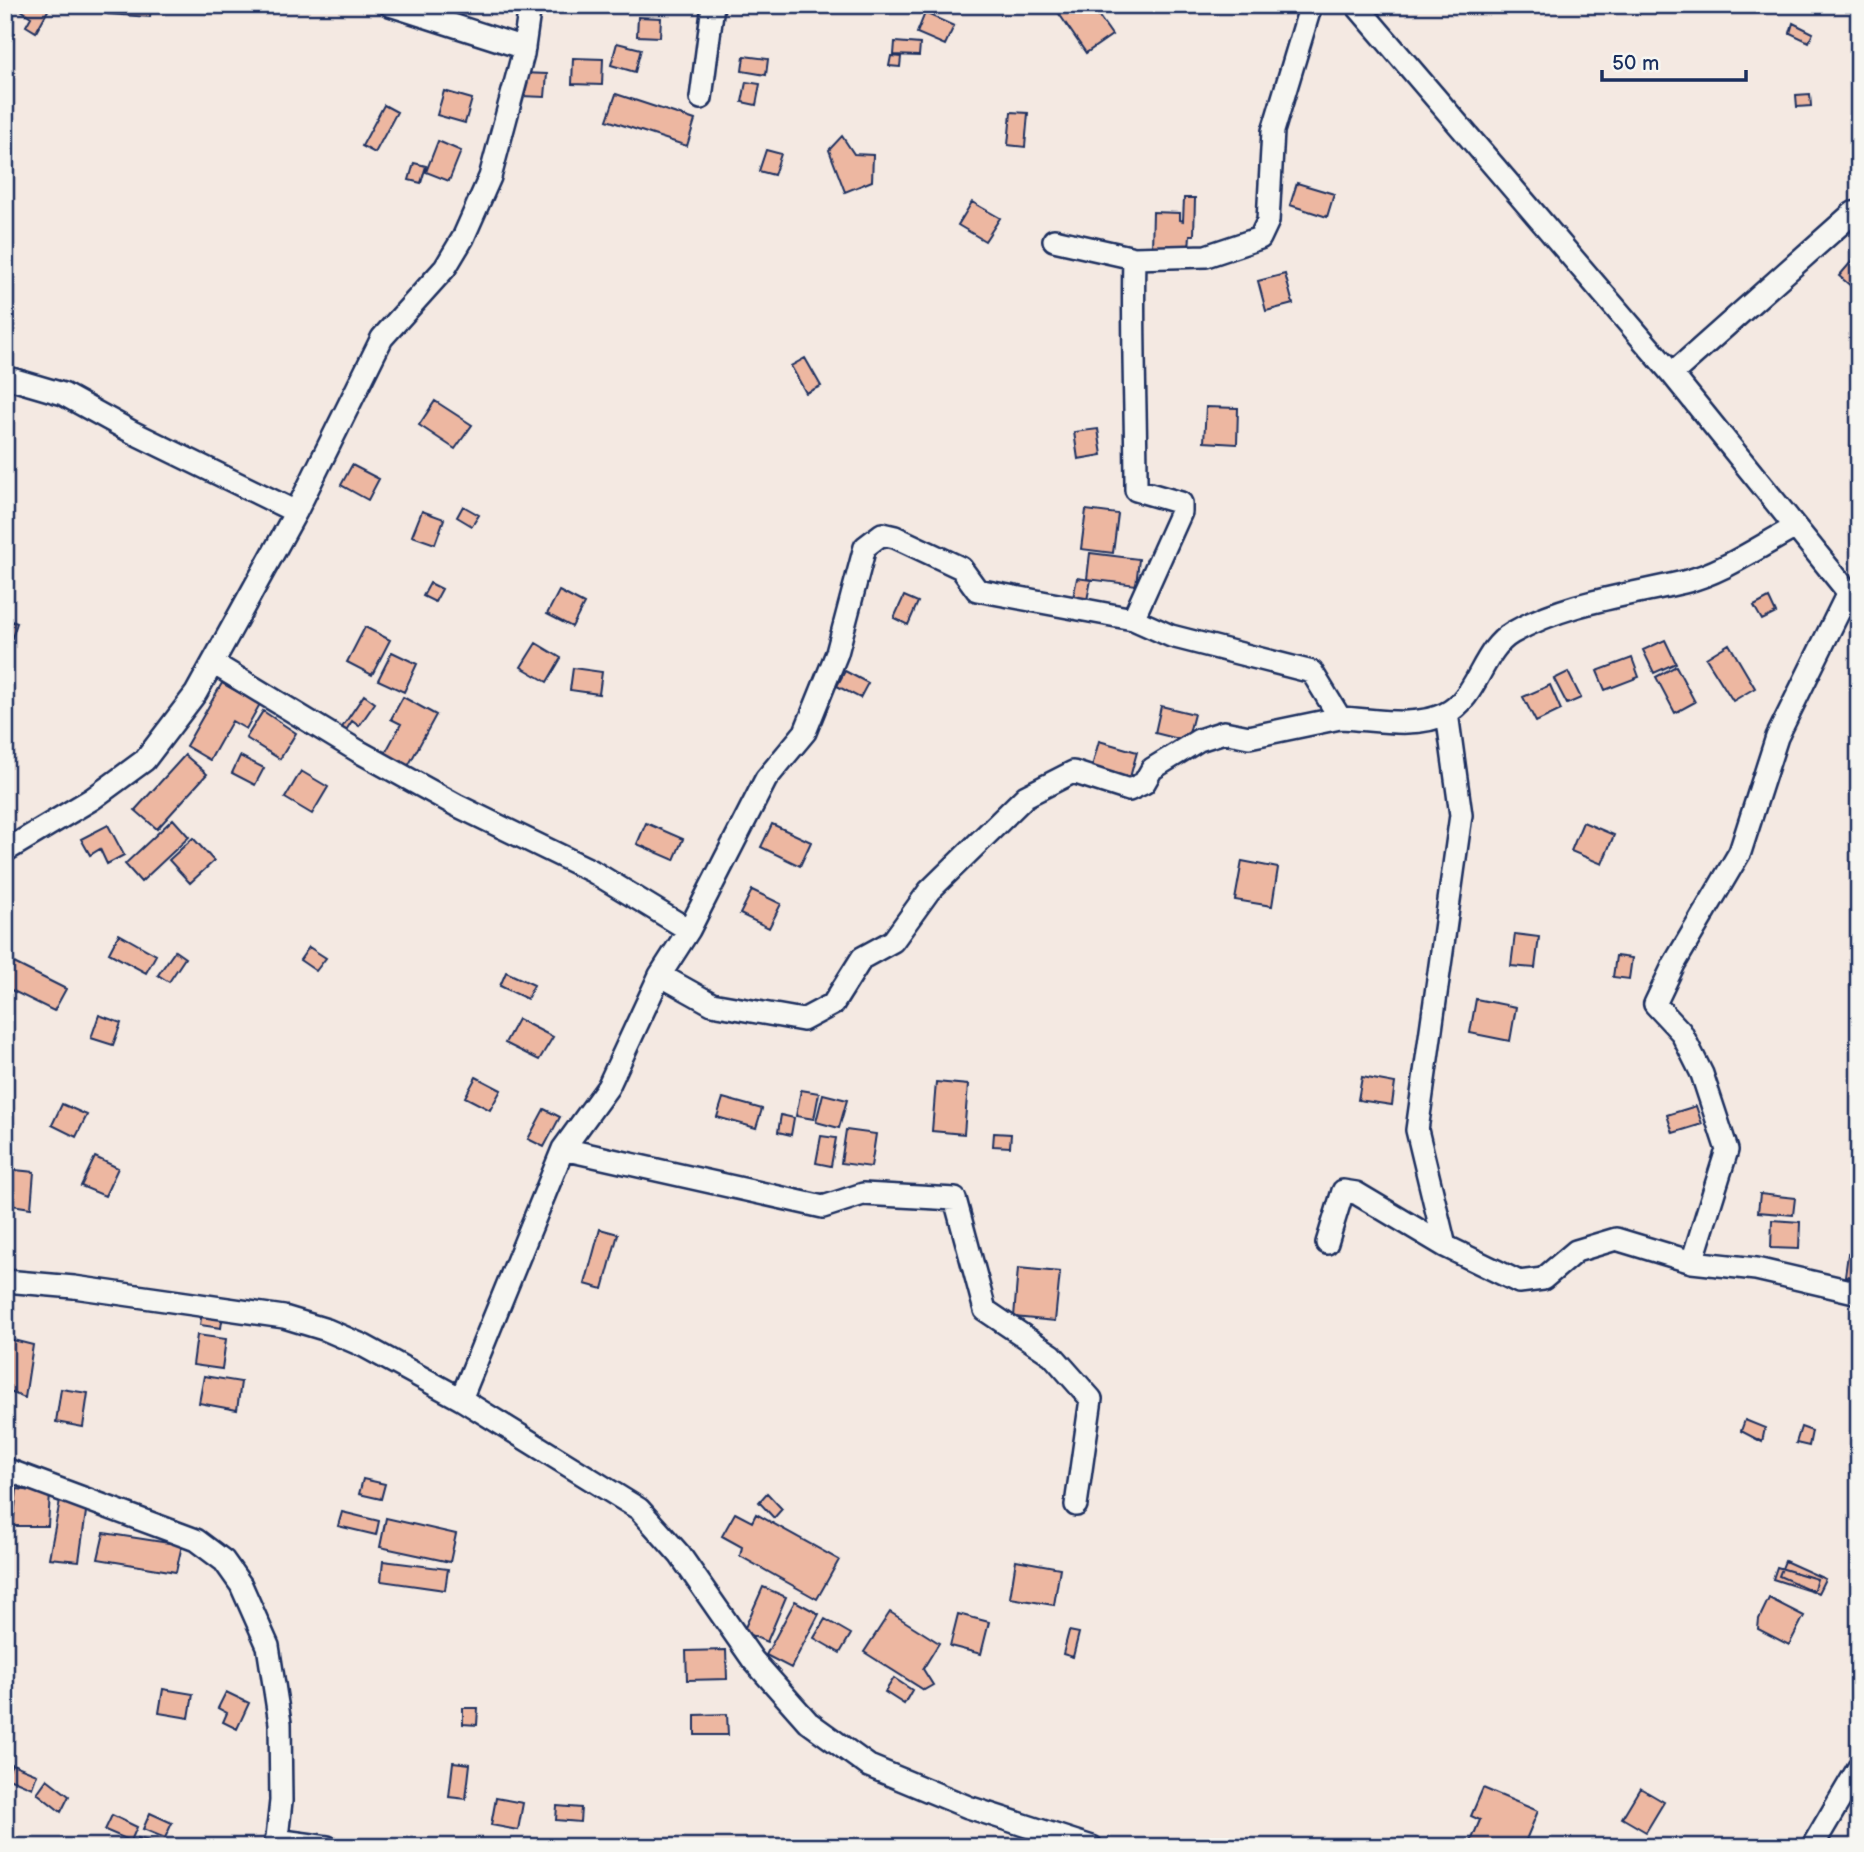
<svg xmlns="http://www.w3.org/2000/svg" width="1864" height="1852" viewBox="0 0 1864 1852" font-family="'Balsamiq Sans',sans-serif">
<rect width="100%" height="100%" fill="#f4e9e2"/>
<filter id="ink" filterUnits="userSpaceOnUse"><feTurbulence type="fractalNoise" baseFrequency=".0143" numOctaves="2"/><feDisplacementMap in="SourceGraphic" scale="14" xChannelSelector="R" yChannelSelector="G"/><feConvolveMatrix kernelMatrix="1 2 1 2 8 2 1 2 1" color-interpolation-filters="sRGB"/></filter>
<g filter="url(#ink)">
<path fill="#edb7a1" stroke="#1b2f5e" stroke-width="2" d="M14,5H51L36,32L26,26L31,17Z
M109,5H151L150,17L108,14Z
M1053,5H1091L1112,35L1086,53Z
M925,13L954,26L945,45L917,33Z
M638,17L661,18L660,37L637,36Z
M1793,23L1813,33L1809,42L1790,33Z
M895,42L920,44L919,56L894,55Z
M617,43L641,49L635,72L611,65Z
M744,56L768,59L766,75L742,71Z
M891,56L901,57L900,67L889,66Z
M573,58L603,59L602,85L572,84Z
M522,73L547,74L545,97L521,96Z
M746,82L760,84L756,105L742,102Z
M444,91L472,99L465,123L437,115Z
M616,94L695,120L687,146L607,120Z
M1810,94L1811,106L1797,107L1796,95Z
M384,105L397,112L375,153L362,146Z
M1011,112L1028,113L1025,147L1008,145Z
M842,136L854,154L873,155L872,181L845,192L829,150Z
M438,141L461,151L449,181L426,172Z
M766,150L781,154L774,175L759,171Z
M414,163L426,166L421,183L409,180Z
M1297,183L1334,194L1327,217L1290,205Z
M1184,198H1195L1194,235H1190L1189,250L1152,249L1153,212L1180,213V220L1183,221Z
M972,202L1000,218L985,241L958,225Z
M1857,255L1859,256V293L1839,276Z
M1285,274L1293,304L1266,311L1258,281Z
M805,358L821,386L806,393L791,366Z
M435,401L472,425L455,449L419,425Z
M1206,407L1238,408L1237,444L1204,442Z
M1098,429L1102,455L1078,459L1074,432Z
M352,465L379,479L368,500L341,485Z
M463,506L479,515L472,526L457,517Z
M1086,510L1118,514L1113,553L1081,549Z
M422,511L444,519L435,544L412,536Z
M1090,553L1139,559L1136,585L1087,579Z
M1077,578L1091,580L1087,600L1073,598Z
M430,583L442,589L435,602L423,596Z
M559,591L584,604L572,627L547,614Z
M904,596L918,602L908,625L894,618Z
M1769,598L1776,613L1762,620L1754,606Z
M5,619L17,623L9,647L5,646Z
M365,627L390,640L372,675L347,662Z
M1665,640L1676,663L1654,673L1643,650Z
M536,643L561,658L547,682L521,667Z
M1729,644L1755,688L1733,701L1706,658Z
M392,652L417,664L404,692L378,680Z
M1632,658L1639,677L1605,690L1597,671Z
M1676,666L1695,702L1675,713L1656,677Z
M573,668L602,672L599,694L570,690Z
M845,671L868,683L860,698L837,686Z
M1568,672L1581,698L1567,704L1554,679Z
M222,683L260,704L246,729L232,721L210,760L186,746Z
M1550,685L1561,710L1536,722L1523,697Z
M364,695L375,703L359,726L352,721L343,735L341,729Z
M403,697L436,715L406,770L383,757L401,724L391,719Z
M1161,706L1194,714L1187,741L1155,733Z
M263,711L296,733L280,759L246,738Z
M1099,741L1137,752L1129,781L1091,770Z
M185,755L207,774L157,829L135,810Z
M240,756L264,768L255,785L232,773Z
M301,771L328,787L312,814L285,798Z
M173,819L189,837L141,882L125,864Z
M1583,822L1614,835L1602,864L1571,851Z
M646,823L683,839L674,860L637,844Z
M772,824L811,842L800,866L761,847Z
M108,825L124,855L107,864L100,849L90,855L81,839Z
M193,838L214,861L190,883L169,860Z
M1242,861L1278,868L1272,906L1235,900Z
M752,890L781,904L769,928L740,914Z
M119,934L156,955L146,973L109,953Z
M1515,934L1539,937L1535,968L1511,966Z
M309,947L326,958L316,971L300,960Z
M175,951L185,958L169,982L158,975Z
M1616,956L1632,958L1629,979L1613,977Z
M14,963L66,989L54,1011L5,987Z
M506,972L534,985L527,999L500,986Z
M1476,999L1516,1007L1510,1041L1470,1033Z
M99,1015L121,1023L113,1045L91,1038Z
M518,1019L553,1037L539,1060L505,1043Z
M476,1077L501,1090L490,1110L465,1097Z
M1362,1077L1395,1083L1392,1105L1358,1100Z
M936,1082L968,1085L964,1134L932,1131Z
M801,1090L819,1093L814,1119L796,1116Z
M823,1094L847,1100L839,1128L816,1122Z
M723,1098L762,1109L756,1128L717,1117Z
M62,1104L87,1115L76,1137L52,1125Z
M1696,1106L1702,1124L1673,1133L1667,1115Z
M544,1109L560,1117L544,1147L528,1139Z
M781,1115L794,1118L791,1135L778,1132Z
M846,1130L876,1134L871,1167L841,1163Z
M994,1133L1011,1134L1010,1147L993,1146Z
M821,1136L836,1138L831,1166L816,1163Z
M95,1157L118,1168L105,1196L81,1186Z
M5,1169L34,1172L31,1208L5,1204Z
M1760,1194L1795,1198L1793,1215L1758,1212Z
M1772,1220L1800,1222L1799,1249L1771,1248Z
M600,1229L618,1234L603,1289L585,1284Z
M1848,1254L1858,1256L1855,1277L1845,1276Z
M1018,1268L1060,1272L1055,1321L1014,1317Z
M202,1311L223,1314L221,1328L200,1325Z
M197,1335L226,1339L222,1369L193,1365Z
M5,1338L33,1345L25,1398L5,1390Z
M204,1376L241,1382L237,1410L199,1403Z
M61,1389L88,1393L83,1427L56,1422Z
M1745,1420L1765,1428L1762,1442L1741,1431Z
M1801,1427L1812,1431L1809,1446L1796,1443Z
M363,1479L385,1484L381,1499L359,1494Z
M17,1489L50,1493L48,1526H13Z
M767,1493L782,1509L774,1518L759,1502Z
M61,1496L87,1505L79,1561L49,1558Z
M342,1512L379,1521L376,1535L338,1526Z
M735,1513L752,1522L756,1514L839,1560L817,1599L740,1556L742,1547L722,1536Z
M386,1518L456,1534L450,1562L380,1547Z
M104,1533L182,1545L176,1572L98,1559Z
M1016,1560L1060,1568L1054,1605L1010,1598Z
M383,1561L448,1569L445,1590L381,1581Z
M1785,1561L1825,1579L1818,1593L1779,1576Z
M1777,1567L1817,1579L1813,1592L1773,1579Z
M763,1587L786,1597L767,1642L743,1632Z
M1769,1598L1804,1616L1789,1645L1758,1629L1759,1619Z
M795,1601L819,1614L791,1668L766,1655Z
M890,1612L939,1643L923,1669L933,1685L924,1690L864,1652Z
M958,1614L989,1622L981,1654L950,1646Z
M825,1619L851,1634L840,1653L814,1638Z
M1069,1631L1079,1633L1073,1657L1063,1654Z
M726,1650L727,1679L687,1680L686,1651Z
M894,1678L912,1690L904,1704L885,1692Z
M163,1689L193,1694L189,1718L159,1713Z
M226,1692L249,1703L237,1729L223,1722L227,1713L218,1708Z
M463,1708H478L477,1725L463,1724Z
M727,1714L728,1735H695V1715Z
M453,1762L470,1764L466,1799L449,1797Z
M12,1764L37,1774L32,1788L6,1777Z
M47,1779L69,1796L61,1812L37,1793Z
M1483,1788L1538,1811L1523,1847L1469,1846L1480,1820L1471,1816Z
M1640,1788L1664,1802L1646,1832L1622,1818Z
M496,1798L523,1803L518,1830L491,1825Z
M557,1806L581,1808L580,1822L556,1820Z
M150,1813L172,1823L165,1838L143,1829Z
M112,1815L137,1827L131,1841L105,1830Z
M138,1838L166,1845V1847H136Z"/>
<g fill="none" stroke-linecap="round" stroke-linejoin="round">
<defs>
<path id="minor" d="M390,5L524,48
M1356,5L1672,374L1857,603
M701,98L713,5
M1054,240L1134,258L1206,256L1260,238L1268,221L1273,131L1311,5
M1672,374L1853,213L1859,216
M5,377L63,394L132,432L296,512
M1848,593L1777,737L1740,852L1674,964L1655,1004L1681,1032L1702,1074L1727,1150L1692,1262L1756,1269L1859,1293
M1133,619L1181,512V503L1136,490C1136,412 1132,335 1134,258
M213,663L358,751L456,805L592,871L689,930
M5,851L92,799L145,760L196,693L296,512L382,338L445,268L463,238L490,177L523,54L530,5
M660,975L712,1004L803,1020L833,1004L862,958L893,941L929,891L1026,796L1073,772L1129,790L1144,783L1152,769L1199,740L1224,732L1249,737L1340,718
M563,1149L823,1207L863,1194L955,1199L985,1310L1052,1355L1091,1399L1076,1505
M1327,1243L1343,1191L1356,1193L1445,1246L1519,1282L1543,1279L1576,1251L1616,1239L1692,1262
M1445,1246L1417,1130L1461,815L1447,713
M5,1281L74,1287L284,1317L327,1330L364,1346L461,1399L639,1509L680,1555L753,1660L808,1722L869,1766L968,1807L1092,1847
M461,1399L563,1149L608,1087L660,975L689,930L766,779L805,732L837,653L865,547L882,534L895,537L961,568L977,590L1133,619L1171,636L1312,672L1340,718C1372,719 1415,729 1445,714C1478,698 1481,651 1512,633C1566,602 1625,596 1684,582C1722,573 1760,546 1794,528
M5,1469L196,1540L224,1561L241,1585L268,1646L280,1723L281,1801L276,1847
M276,1840L327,1847
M1812,1847L1859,1767"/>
</defs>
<use href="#minor" stroke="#1b2f5e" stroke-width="26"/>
<use href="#minor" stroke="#f6f6f2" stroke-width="21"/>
</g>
</g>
<rect width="1864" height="1852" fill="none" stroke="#f6f6f2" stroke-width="28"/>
<rect x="14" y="14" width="1836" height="1824" fill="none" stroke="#1b2f5e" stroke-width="2.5" filter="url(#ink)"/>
<path d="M1602 70v10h144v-10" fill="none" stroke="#1b2f5e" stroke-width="3.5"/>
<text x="1612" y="70" font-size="21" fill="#1b2f5e" stroke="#f6f6f2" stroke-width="5" paint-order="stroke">50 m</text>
</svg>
